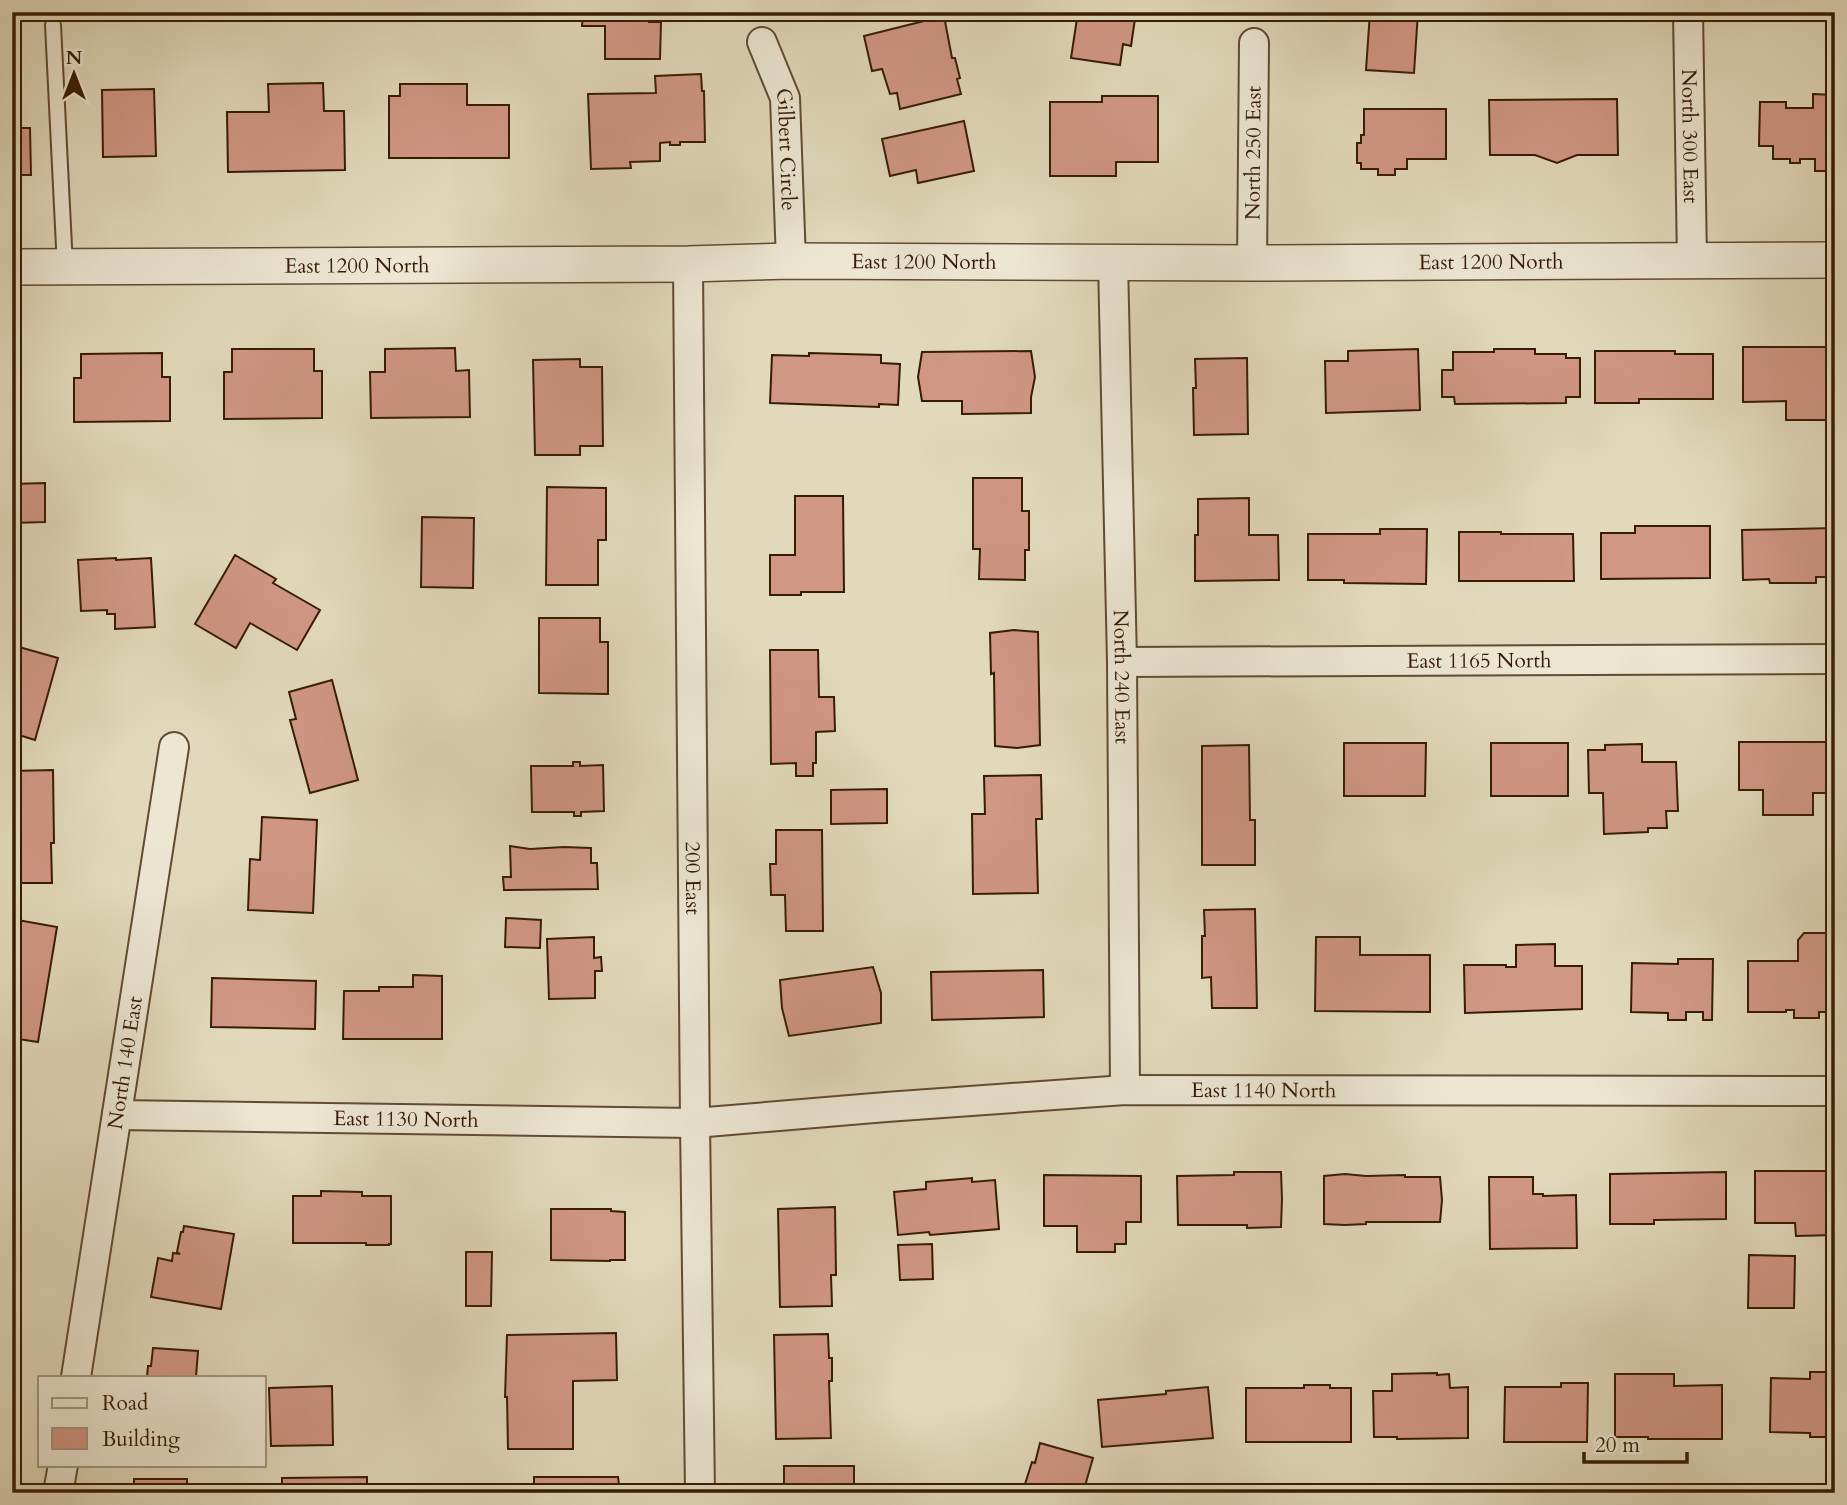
<svg xmlns="http://www.w3.org/2000/svg" width="1847" height="1505" viewBox="0 0 1847 1505" font-family="Cardo,serif">
<rect width="100%" height="100%" fill="#e2d9bc"/>
<filter id="stains"><feTurbulence type="fractalNoise" baseFrequency=".00286" numOctaves="4"/><feColorMatrix values="0 0 0 0 .2 0 0 0 0 .09 0 0 0 0 .02 0 0 0 .5 -.17"/></filter>
<radialGradient id="worn" r=".72"><stop offset=".6" stop-color="#630" stop-opacity="0"/><stop offset="1" stop-color="#630" stop-opacity=".3"/></radialGradient>
<path fill="#d19785" stroke="#371c03" stroke-width="2" d="M583,12H649V22H661L660,59H605V26H582Z
M1078,12H1136L1131,46L1123,44L1120,65L1071,58Z
M1370,12H1418L1414,73L1366,70Z
M944,16L952,58H955L960,78L957,79L961,94L900,109L897,93L890,94L882,69L872,71L864,36Z
M701,74L702,91H704L705,142H680V145H670V142L660,143V161L630,162L631,168L591,169L588,94L656,93L655,76Z
M323,83L324,111H344L345,170L228,172L227,112H269L268,84Z
M400,84H467V105H509V158H389V96H400Z
M154,89L156,156L103,157L102,90Z
M1813,94L1835,95V171H1815V159H1800V163H1790V159H1773V146H1759L1760,102H1786V108H1813Z
M1102,96H1158V162H1116V176H1050V102H1102Z
M1617,99L1618,155H1577L1557,163L1535,155H1490L1489,100Z
M1364,109H1446V159H1407V169H1395V175H1378V169H1361V163H1357V143H1361V135H1364Z
M964,121L974,171L918,183L916,170L890,176L882,139Z
M12,128H30L31,175H12Z
M1743,347H1835V394H1827L1828,420H1786V401L1743,402Z
M455,348L456,371L469,370L470,417L371,418L370,372H385V349Z
M232,349H314V371H322V418L224,419V372H232Z
M1418,349L1420,410L1326,413L1325,361H1348V351Z
M1494,349H1535V354H1566V358H1580V397H1566V403L1455,404L1454,397H1442V370H1453V352H1494Z
M1031,351L1035,377L1031,397V413L962,414V401H922L918,377L922,352Z
M1595,351H1675V354H1713V399H1639V403H1595Z
M162,353V377H170V421L74,422V378H81V354Z
M809,353L881,355V363L900,364L898,405L879,404V407L770,403L772,355L809,356Z
M1247,358L1248,434L1194,435L1193,388H1196L1195,359Z
M580,359V367H602L603,446H580V455H535L533,360Z
M973,478H1022V511H1029V550H1025V580L979,579L980,549H973Z
M45,483V522L12,523V484Z
M547,487L606,488V540H598V585H546Z
M795,496H843L844,592H801V595H770V555H795Z
M1249,498V535H1278L1279,580L1195,581V535H1198V499Z
M422,517L474,518L473,588L421,587Z
M1635,526H1710V578L1601,579V533H1635Z
M1835,528V577H1816V583H1770L1769,579L1743,580L1742,530Z
M1380,529H1427L1426,584L1344,583V580H1308V534H1380Z
M1459,532H1501V534H1573L1574,581H1459Z
M235,555L276,579L273,583L320,610L297,650L250,623L236,648L195,624Z
M116,558V560L151,558L155,627L115,629V614H107V610L81,611L78,560Z
M539,618H600V642H608V694L539,693Z
M1014,630L1038,632L1040,745L1017,748L995,746L994,673L991,674L990,633Z
M12,645L58,658L35,740L12,733Z
M770,650H818L819,697H834L835,731L816,732V763H813V776H796V763L771,764Z
M332,680L358,780L310,793L290,720L296,719L289,692Z
M1739,742H1835V793H1813V815H1763V790H1739Z
M1344,743H1426L1425,796H1344Z
M1491,743H1568V796H1491Z
M1642,744V762H1676L1678,811H1666L1667,828H1648V832L1604,834L1603,793H1589L1588,750H1605V745Z
M1249,745L1250,820H1255V865H1202V746Z
M573,762H580V766L603,765L604,811L581,812V816H574V812H532L531,766H573Z
M53,770L54,843H51L52,883H12V771Z
M1041,775L1042,819H1036L1038,893L973,894L972,814H985L984,776Z
M887,789V823L831,824V790Z
M262,817L317,820L313,913L248,910L250,859L260,860Z
M776,830H822L823,931H786L785,895H771L770,864H776Z
M510,846L530,849L564,847L591,848V863H597L598,889L504,890L503,877H511Z
M1255,909L1257,1008H1212L1211,977L1202,978V936H1205L1204,910Z
M506,918L541,920L540,948L505,947Z
M12,919L57,927L38,1042L12,1038Z
M1804,933H1829L1835,939V1012H1819V1018H1794V1010H1786V1012H1748V961H1798V940Z
M594,937V958L601,957L602,971H595V998L549,999L547,939Z
M1316,937H1360V955H1430V1012L1315,1011Z
M1555,944V966H1582V1009L1465,1013L1464,965H1506V967H1516V945Z
M1678,959H1713L1712,1020H1703V1012H1686V1020H1668V1013L1631,1012L1632,963L1678,964Z
M873,967L881,993V1023L789,1036L782,1008L780,980Z
M1043,970L1044,1017L932,1020L931,972Z
M413,975L442,976V1039H343L344,991H379V987H413Z
M212,978L316,981L315,1029L211,1027Z
M12,1117H18L20,1178H12Z
M1755,1171H1833V1176H1835V1235L1796,1236L1795,1223H1755Z
M1234,1172H1281L1282,1199L1281,1227L1247,1228V1225H1178L1177,1176L1234,1175Z
M1726,1172V1219L1654,1220V1224H1610V1174Z
M1345,1174L1366,1176L1405,1175V1177H1440L1442,1200L1440,1222H1366V1224L1345,1225L1324,1224V1176Z
M1044,1175L1141,1176V1222H1126V1244H1115V1252H1077V1226H1044Z
M1489,1177H1533V1194H1543V1196L1576,1195L1577,1248L1490,1249Z
M972,1178V1182L995,1180L999,1229L930,1235L929,1232L898,1235L894,1192L926,1189V1182Z
M321,1191L362,1192V1196H391V1244H389V1245H366V1243H293V1196H321Z
M835,1207L836,1275H831L832,1306L780,1307L778,1209Z
M551,1209H611V1211L625,1212V1260H610V1261L551,1260Z
M184,1226L234,1234L221,1309L151,1297L158,1258L172,1261L173,1253L180,1254L177,1252L181,1232H183Z
M932,1244L933,1279L900,1280L898,1245Z
M466,1252H492L491,1306H466Z
M1749,1255L1795,1256L1794,1308H1748Z
M616,1333L617,1380L573,1381V1449H508L507,1397H505L507,1335Z
M828,1334L829,1358H832V1381H829L831,1438L776,1439L774,1335Z
M153,1348L198,1351L196,1377H147L148,1366H151Z
M1810,1372H1835V1444L1831,1443V1437H1810V1433L1770,1432L1771,1378L1810,1379Z
M1437,1373V1375L1449,1374L1450,1388L1468,1387V1438L1397,1439V1437H1374L1373,1391H1392V1374Z
M1615,1374H1674V1386L1722,1385V1439H1648V1437H1615Z
M1561,1383H1588L1587,1442H1504L1505,1387H1561Z
M1304,1385H1330V1388H1351V1442H1246V1388H1304Z
M332,1386L333,1445L271,1446L269,1388Z
M1208,1387L1213,1438L1102,1447L1098,1400L1166,1394V1391Z
M1040,1443L1093,1458L1083,1493H1026L1028,1485L1025,1484L1032,1462L1035,1463Z
M784,1466H854V1493H784Z
M367,1477V1493H282V1478Z
M534,1477H618L620,1493H534Z
M134,1479H187V1493H134Z"/>
<g fill="none" stroke-linecap="round" stroke-linejoin="round">
<defs>
<path id="service" d="M53,25L65,267"/>
<g id="minor">
<path id="s1" d="M1688,12L1692,261"/>
<path id="s2" d="M762,42L785,98L791,261"/>
<path id="s3" d="M1113,262L1122,662L1125,1090"/>
<path id="s4" d="M1252,263L1254,43"/>
<path id="s5" d="M688,264L695,1123L700,1493"/>
<path id="s6" d="M1122,662L1835,659"/>
<path id="s7" d="M117,1115L695,1123L886,1107L1125,1090L1835,1091"/>
<path id="s8" d="M76,1377L174,747"/>
<path d="M58,1493L63,1465"/>
</g>
<g id="tertiary">
<path id="s9" d="M12,267L688,264L791,261L1252,263L1835,260"/>
</g>
</defs>
<use href="#service" stroke="#624b31" stroke-width="18"/>
<use href="#minor" stroke="#624b31" stroke-width="32"/>
<use href="#tertiary" stroke="#624b31" stroke-width="38"/>
<use href="#service" stroke="#ece6d3" stroke-width="14"/>
<use href="#minor" stroke="#ece6d3" stroke-width="28"/>
<use href="#tertiary" stroke="#ece6d3" stroke-width="35"/>
</g>
<g text-anchor="middle" dominant-baseline="central" stroke-width="7" stroke-linejoin="round" paint-order="stroke">
<g font-size="21" fill="#371c03" stroke="#ece6d3">
<text stroke="none"><textPath href="#s1" startOffset="124">North 300 East</textPath></text>
<text stroke="none"><textPath href="#s2" startOffset="112">Gilbert Circle</textPath></text>
<text stroke="none"><textPath href="#s4" startOffset="110">North 250 East</textPath></text>
<text stroke="none"><textPath href="#s9" startOffset="912">East 1200 North</textPath></text>
<text stroke="none"><textPath href="#s9" startOffset="1479">East 1200 North</textPath></text>
<text stroke="none"><textPath href="#s9" startOffset="345">East 1200 North</textPath></text>
<text stroke="none"><textPath href="#s6" startOffset="357">East 1165 North</textPath></text>
<text stroke="none"><textPath href="#s3" startOffset="415">North 240 East</textPath></text>
<text stroke="none"><textPath href="#s5" startOffset="614">200 East</textPath></text>
<text stroke="none"><textPath href="#s8" startOffset="318">North 140 East</textPath></text>
<text stroke="none"><textPath href="#s7" startOffset="1148">East 1140 North</textPath></text>
<text stroke="none"><textPath href="#s7" startOffset="289">East 1130 North</textPath></text>
</g>
</g>
<rect width="1847" height="1505" fill="none" stroke="#e2d9bc" stroke-width="42"/>
<rect x="14" y="14" width="1819" height="1477" fill="none" stroke="#371c03" stroke-width="3.5"/>
<rect x="21" y="21" width="1805" height="1463" fill="none" stroke="#371c03" stroke-width="2"/>
<rect x="38" y="1376" width="228" height="91" fill="#ece6d3" stroke="#a49580" stroke-width="2"/>
<rect x="52" y="1398" width="35" height="10" fill="#ece6d3" stroke="#a49580" stroke-width="2"/>
<text x="102" y="1410" font-size="21" fill="#371c03">Road</text>
<rect x="52" y="1428" width="35" height="21" fill="#d19785" stroke="#a49580" stroke-width="2"/>
<text x="102" y="1446" font-size="21" fill="#371c03">Building</text>
<g transform="translate(74 74)" stroke="#ece6d3" stroke-width="5" paint-order="stroke">
<path d="M0-5L12 26L0 18L-12 26Z" fill="#371c03"/>
<text y="-10" font-size="19" font-weight="bold" text-anchor="middle" fill="#371c03">N</text>
</g>
<path d="M1584 1452v10h103v-10" fill="none" stroke="#371c03" stroke-width="3.5"/>
<text x="1595" y="1452" font-size="21" fill="#371c03" stroke="#ece6d3" stroke-width="5" paint-order="stroke">20 m</text>
<rect width="100%" height="100%" filter="url(#stains)"/>
<rect width="100%" height="100%" fill="url(#worn)"/>
</svg>
